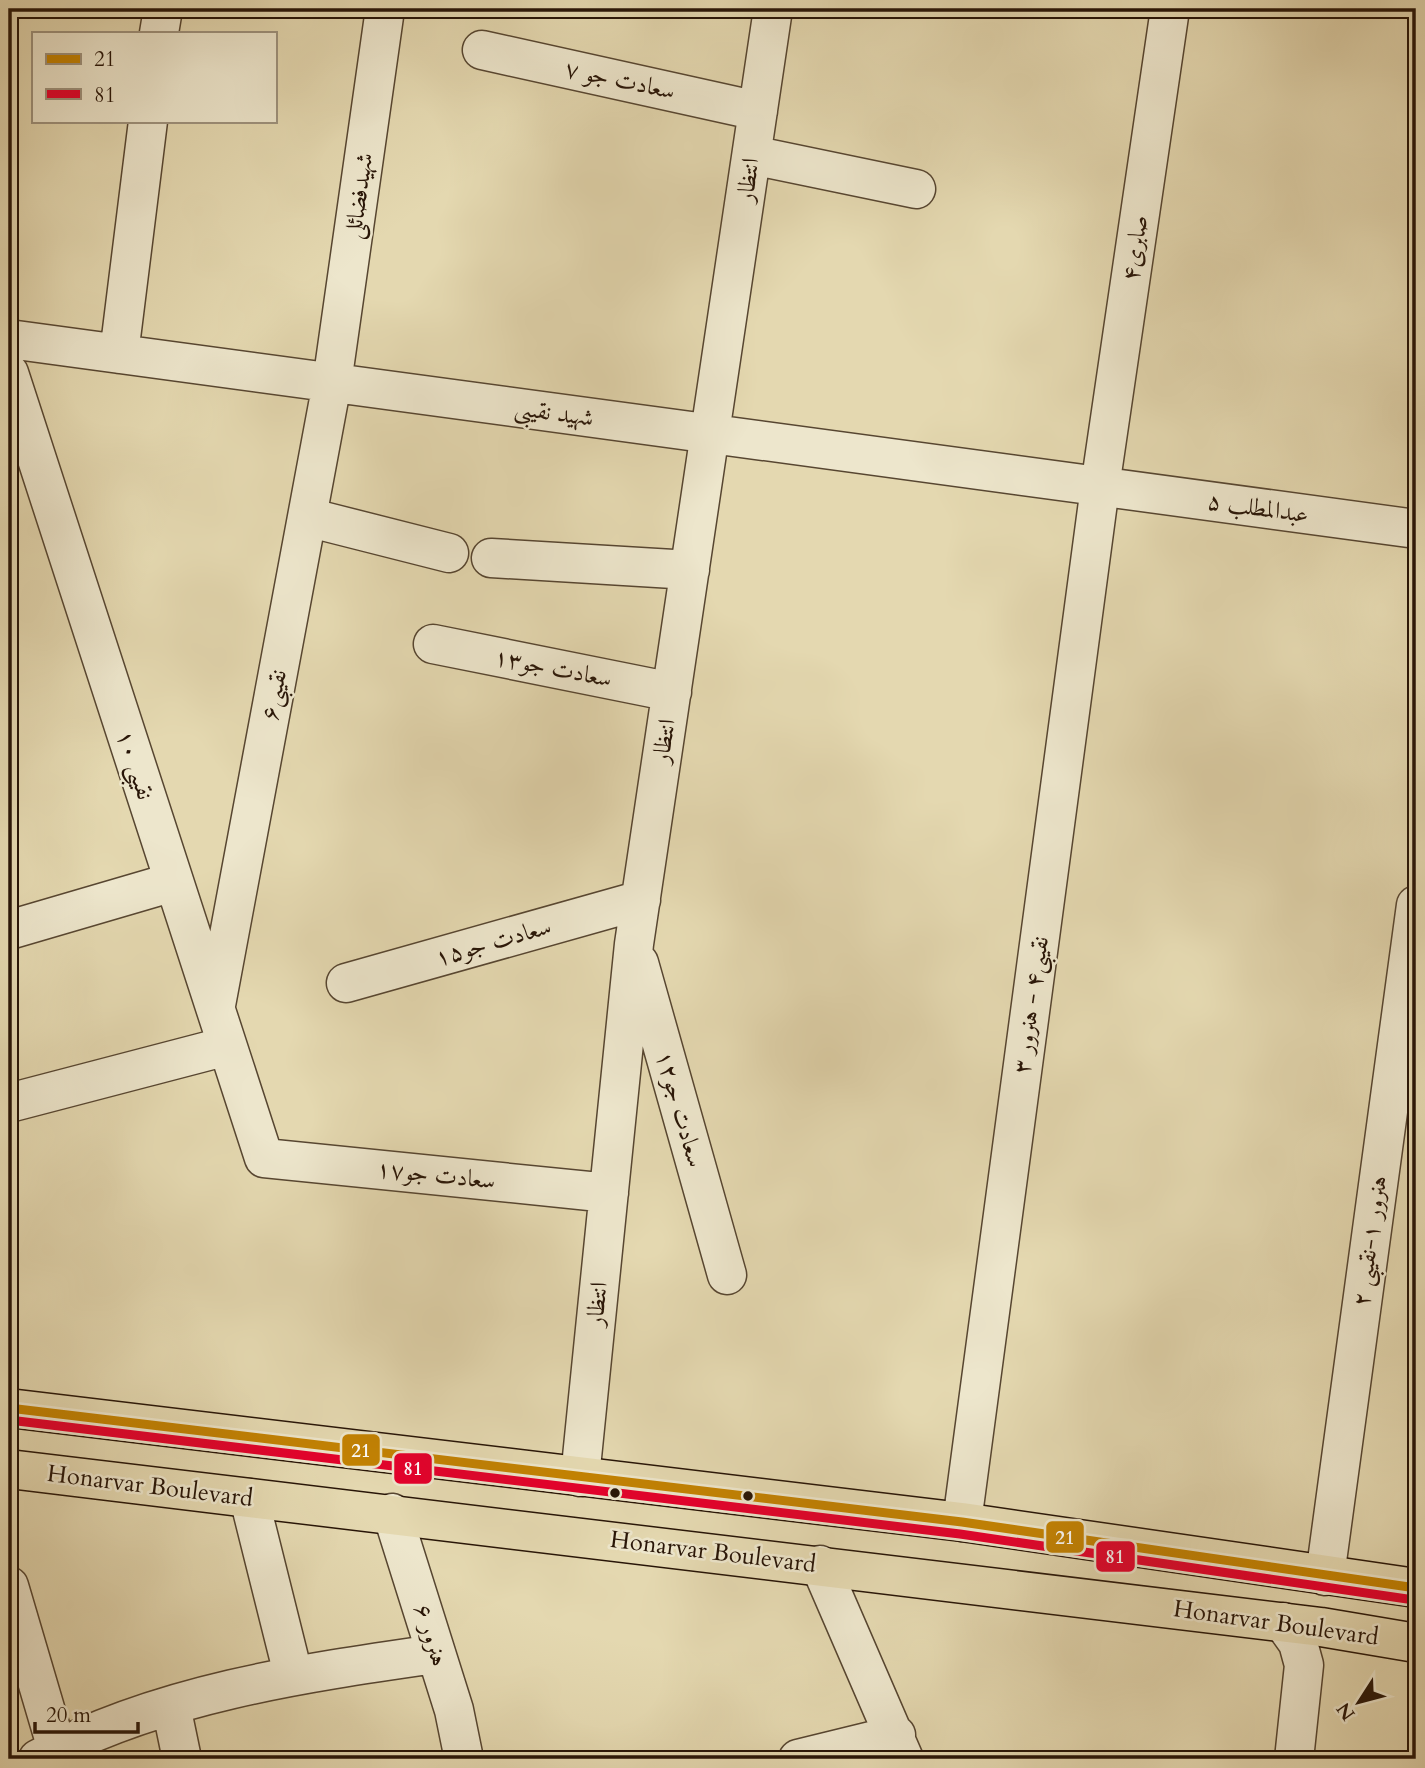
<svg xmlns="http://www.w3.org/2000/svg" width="1425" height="1768" viewBox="0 0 1425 1768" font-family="Cardo,Amiri,serif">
<rect width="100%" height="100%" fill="#e4d8b0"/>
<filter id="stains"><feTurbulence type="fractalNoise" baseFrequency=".00286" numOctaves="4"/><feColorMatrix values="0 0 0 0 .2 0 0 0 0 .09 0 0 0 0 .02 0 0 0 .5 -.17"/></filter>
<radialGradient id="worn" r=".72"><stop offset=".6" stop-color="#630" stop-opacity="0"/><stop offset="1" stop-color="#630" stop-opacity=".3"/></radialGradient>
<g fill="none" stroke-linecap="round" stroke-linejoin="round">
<defs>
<path id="minor" d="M159,33L163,9
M482,50L758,111
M752,155L916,189
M9,339L1416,529
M119,354L148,121
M9,373L264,1158L609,1193
M307,517L449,553
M491,558L690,570
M433,644L672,692
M9,930L173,882
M639,963L727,1275
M346,983L641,900
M216,1005L332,383L385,9
M9,1103L227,1046
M580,1477L634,944L773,9
M249,1498L293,1674
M392,1513L454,1710L464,1759
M962,1522L1100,487L1170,9
M820,1565L904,1759
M1325,1576L1416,905
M9,1586L57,1749
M1283,1622L1298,1643L1304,1665L1294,1759
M171,1706L182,1759
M38,1759C158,1694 302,1673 435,1654
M798,1759L896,1735"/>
<path id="major" d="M9,1408L962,1522L1416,1588
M9,1469L1321,1627L1416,1643"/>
</defs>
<use href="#minor" stroke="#574631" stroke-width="41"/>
<use href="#major" stroke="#281507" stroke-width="41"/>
<use href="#minor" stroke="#ede6cc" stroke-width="38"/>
<use href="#major" stroke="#e4d8b0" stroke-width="38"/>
<defs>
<path id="bus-1" d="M9,1408L962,1522L1416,1588"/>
<path id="bus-2" d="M9,1420L960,1534L1414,1600"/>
</defs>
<use href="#bus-1" stroke="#ede6cc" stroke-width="14"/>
<use href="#bus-2" stroke="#ede6cc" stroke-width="14"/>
<use href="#bus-1" stroke="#c38202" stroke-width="9"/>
<use href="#bus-2" stroke="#e4002b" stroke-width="9"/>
</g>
<g fill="#281507" stroke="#ede6cc" stroke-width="2.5">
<circle cx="615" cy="1493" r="6"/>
<circle cx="748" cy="1496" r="6"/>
</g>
<g text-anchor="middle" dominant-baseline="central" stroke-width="5" stroke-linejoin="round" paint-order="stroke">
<g font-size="24" fill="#281507" stroke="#ede6cc">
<text transform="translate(620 80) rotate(12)">سعادت جو ۷</text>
<text transform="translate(748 180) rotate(-82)">انتظار</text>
<text transform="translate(359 196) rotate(-82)">شهیدفضائلی</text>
<text transform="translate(1135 248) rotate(-82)">صابری۴</text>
<text transform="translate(554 413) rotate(8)">شهید نقیبی</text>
<text transform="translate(1258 508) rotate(8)">عبدالمطلب ۵</text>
<text transform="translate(553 668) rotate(11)">سعادت جو۱۳</text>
<text transform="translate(274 695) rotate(-79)">نقیبی۶</text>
<text transform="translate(664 741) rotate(-81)">انتظار</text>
<text transform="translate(135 765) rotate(72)">نقیبی ۱۰</text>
<text transform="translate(493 942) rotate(-16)">سعادت جو۱۵</text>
<text transform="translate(1031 1005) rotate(-82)">نقیبی۴ - هنرور ۳</text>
<text transform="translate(680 1109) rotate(74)">سعادت جو۱۲</text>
<text transform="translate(436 1175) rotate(6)">سعادت جو۱۷</text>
<text transform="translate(1370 1241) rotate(-82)">هنرور ۱-نقیبی ۲</text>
<text transform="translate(597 1304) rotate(-84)">انتظار</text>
<text transform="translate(150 1486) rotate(7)">Honarvar Boulevard</text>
<text transform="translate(713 1552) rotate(7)">Honarvar Boulevard</text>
<text transform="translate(1276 1623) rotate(8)">Honarvar Boulevard</text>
<text transform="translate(431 1635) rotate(73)">هنرور ۶</text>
</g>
</g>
<g stroke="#ede6cc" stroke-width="2.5">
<rect x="341" y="1433" width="40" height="34" rx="7" fill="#c38202"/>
<rect x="393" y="1452" width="40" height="33" rx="7" fill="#e4002b"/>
<rect x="1045" y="1520" width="40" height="34" rx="7" fill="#c38202"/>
<rect x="1095" y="1540" width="41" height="33" rx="7" fill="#e4002b"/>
</g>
<g font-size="19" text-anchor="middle" font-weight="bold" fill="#fff">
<text x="361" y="1457">21</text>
<text x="413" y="1475">81</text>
<text x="1065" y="1544">21</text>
<text x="1115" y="1563">81</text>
</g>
<rect width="1425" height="1768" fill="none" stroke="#e4d8b0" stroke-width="35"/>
<rect x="10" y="10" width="1404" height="1747" fill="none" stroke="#281507" stroke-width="3.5"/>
<rect x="18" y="18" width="1390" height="1733" fill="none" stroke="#281507" stroke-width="2"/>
<rect x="32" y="32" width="245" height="91" fill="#ede6cc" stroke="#9e927d" stroke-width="2"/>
<rect x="46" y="54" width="35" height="10" fill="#c38202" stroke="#9e927d" stroke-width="2"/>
<text x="94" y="66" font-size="21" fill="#281507">21</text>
<rect x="46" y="89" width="35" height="10" fill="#e4002b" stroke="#9e927d" stroke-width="2"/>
<text x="94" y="102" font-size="21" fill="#281507">81</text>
<g transform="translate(1359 1702) rotate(234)" stroke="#ede6cc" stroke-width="5" paint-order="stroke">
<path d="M0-5L12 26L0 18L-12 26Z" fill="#281507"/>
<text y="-10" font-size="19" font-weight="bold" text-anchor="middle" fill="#281507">N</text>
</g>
<path d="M35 1722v10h103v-10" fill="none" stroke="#281507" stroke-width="3.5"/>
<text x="46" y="1722" font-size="21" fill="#281507" stroke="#ede6cc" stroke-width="5" paint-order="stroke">20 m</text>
<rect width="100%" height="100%" filter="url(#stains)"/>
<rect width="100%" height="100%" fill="url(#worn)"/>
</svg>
